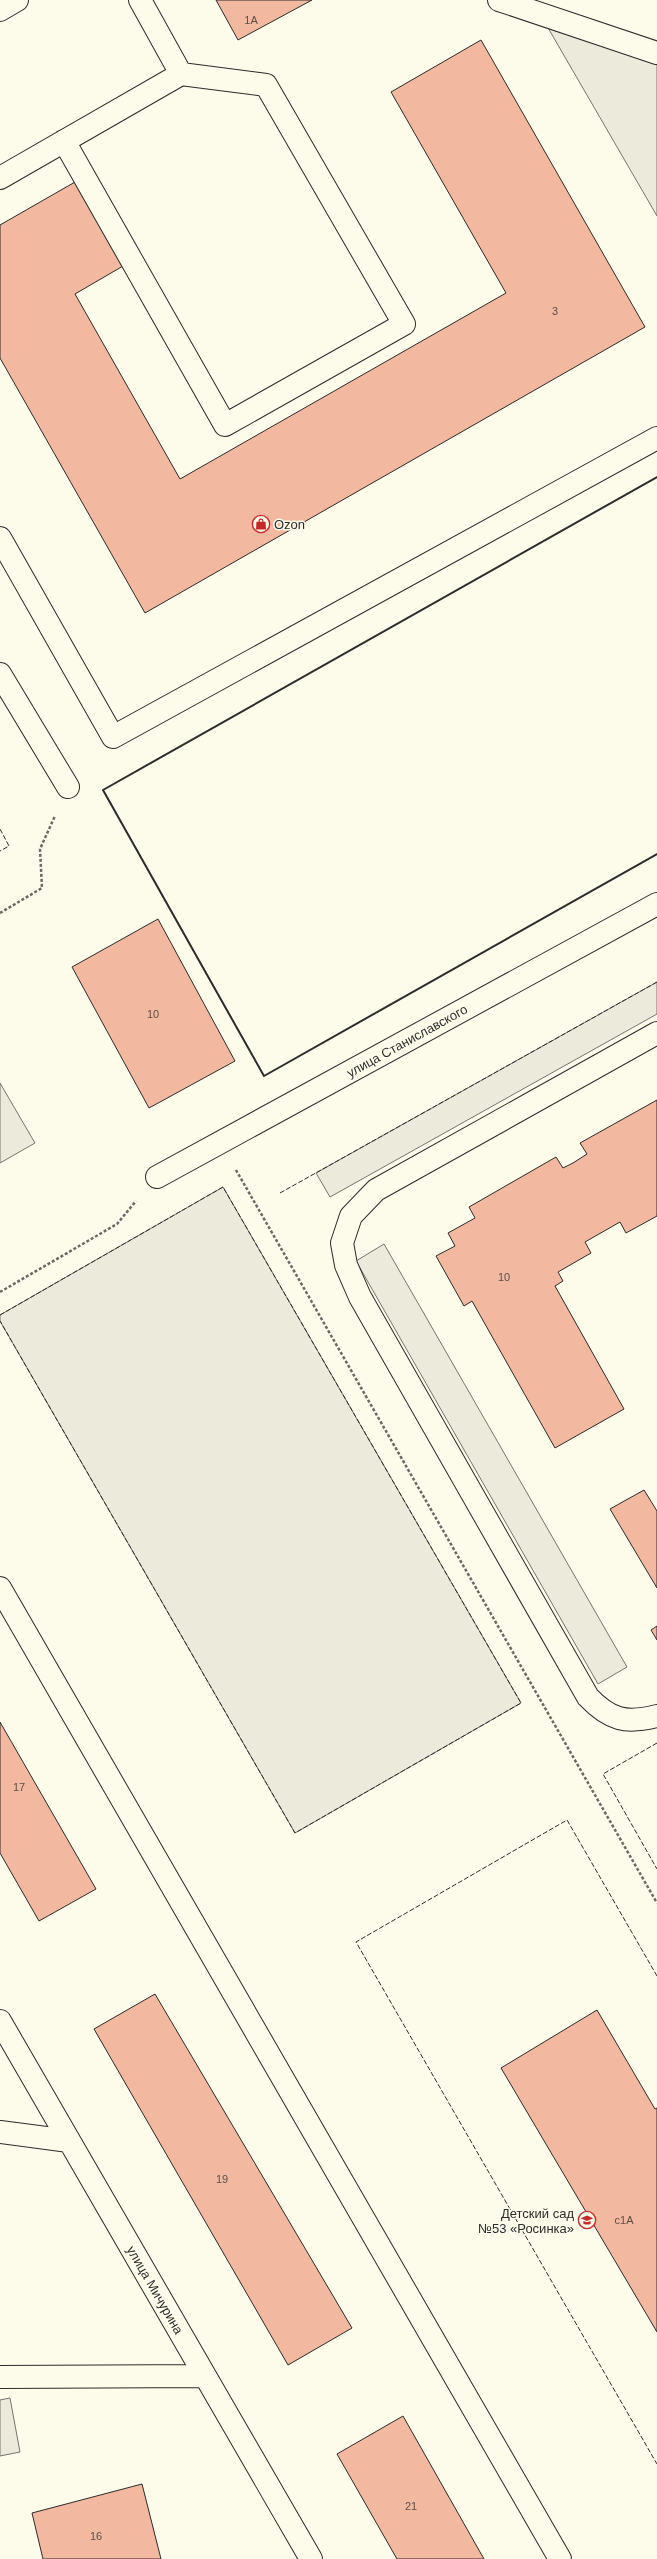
<svg xmlns="http://www.w3.org/2000/svg" width="657" height="2559" viewBox="0 0 657 2559" font-family="Helvetica,sans-serif">
<rect width="100%" height="100%" fill="#fdfbea"/>
<path fill="#ecebdb" stroke="#74746e" d="M0,1083L35,1143L0,1163Z
M223,1187L521,1703L295,1833L0,1321V1315Z
M10,2398L20,2452L0,2456V2400Z"/>
<path fill="#eceadb" stroke="#74746e" d="M540,14L657,53V216Z
M657,982V1014L330,1197L316,1173Z
M384,1244L627,1667L598,1684L356,1261Z"/>
<path fill="#f2b8a0" stroke="#2b2b2b" d="M216,0H312L238,40Z
M481,40L645,327L145,613L0,358V225L75,182L123,266L75,294L180,479L506,293L391,92Z
M158,919L235,1061L149,1108L72,967Z
M657,1100V1216L626,1233L620,1222L585,1242L591,1253L558,1272L563,1281L555,1286L624,1409L555,1448L472,1301L464,1306L436,1256L455,1246L448,1233L475,1218L469,1207L556,1157L563,1168L573,1163L587,1154L580,1143Z
M644,1490L657,1511V1588L610,1509Z
M657,1626V1640L651,1630Z
M0,1722L96,1889L39,1921L0,1853Z
M155,1994L352,2328L288,2365L94,2029Z
M597,2010L655,2109L657,2108V2332L501,2068Z
M403,2416L484,2559H397L337,2454Z
M142,2484L161,2559H43L32,2513Z"/>
<g fill="none" stroke-linecap="round" stroke-linejoin="round">
<defs>
<path id="minor" d="M499,0L657,53
M0,10L17,0
M64,141L225,425L404,324L266,85L181,74
M0,178L181,74L140,0
M0,538L113,737L657,438
M0,674L68,787
M657,1033L376,1190L351,1216L342,1243L346,1265L360,1297L588,1697C610,1720 626,1724 657,1716
M157,1177L657,904
M0,1588L560,2559
M0,2021L311,2559
M0,2132L69,2141
M0,2377L205,2376"/>
</defs>
<use href="#minor" stroke="#2b2b2b" stroke-width="24"/>
<path stroke="#6a6964" stroke-width="2.5" stroke-dasharray="3 2" stroke-linecap="butt" d="M0,913L42,888L40,849L55,816
M236,1170L657,1903
M0,1292L117,1224L136,1201"/>
<use href="#minor" stroke="#fdfbea" stroke-width="22"/>
<path stroke="#2b2b2b" stroke-width="1" stroke-dasharray="5 2" stroke-linecap="butt" d="M0,829L9,846L0,851
M280,1193L657,982
M0,1315L223,1187L521,1703L295,1833L0,1321
M657,1743L603,1774L657,1869
M657,1976L567,1820L356,1942L657,2464"/>
<path stroke="#2b2b2b" stroke-width="2" d="M657,477L103,790L264,1076L657,854"/>
</g>
<defs>
<symbol id="shop-ring" viewBox="-11 -11 22 22"><circle r="9.5" fill="#fdfbea" stroke="#c62828" stroke-width="1.5"/><path d="M-5-2.5h2.3a2.7 3.5 0 0 1 5.4 0H5L5.5 6h-11ZM-1.5-2.5h3a1.5 2.3 0 0 0-3 0Z" fill="#c62828"/></symbol>
<symbol id="school-ring" viewBox="-11 -11 22 22"><circle r="9.5" fill="#fdfbea" stroke="#c62828" stroke-width="1.5"/><path d="M0-5L7-2L0 1L-7-2ZM-4 1L0 2.5L4 1V4Q0 6-4 4Z" fill="#c62828"/></symbol>
</defs>
<g fill-rule="evenodd">
<use href="#shop-ring" x="251" y="514" width="20" height="20"/>
<use href="#school-ring" x="577" y="2210" width="20" height="20"/>
</g>
<g text-anchor="middle" dominant-baseline="central" stroke-width="3" stroke-linejoin="round" paint-order="stroke">
<g font-size="11" fill="#5d4e48">
<text x="251" y="20">1А</text>
<text x="555" y="311">3</text>
<text x="153" y="1014">10</text>
<text x="504" y="1277">10</text>
<text x="19" y="1787">17</text>
<text x="222" y="2179">19</text>
<text x="624" y="2220">с1А</text>
<text x="411" y="2506">21</text>
<text x="96" y="2536">16</text>
</g>
<g font-size="13" fill="#2b2b2b" stroke="#fdfbea" text-anchor="start">
<text x="274" y="524">Ozon</text>
<text x="574" y="2213" text-anchor="end">Детский сад<tspan x="574" dy="15">№53 «Росинка»</tspan></text>
</g>
<g font-size="13" fill="#2b2b2b" stroke="#fdfbea">
<text transform="translate(407 1041) rotate(-29)">улица Станиславского</text>
<text transform="translate(155 2290) rotate(60)">улица Мичурина</text>
</g>
</g>
</svg>
